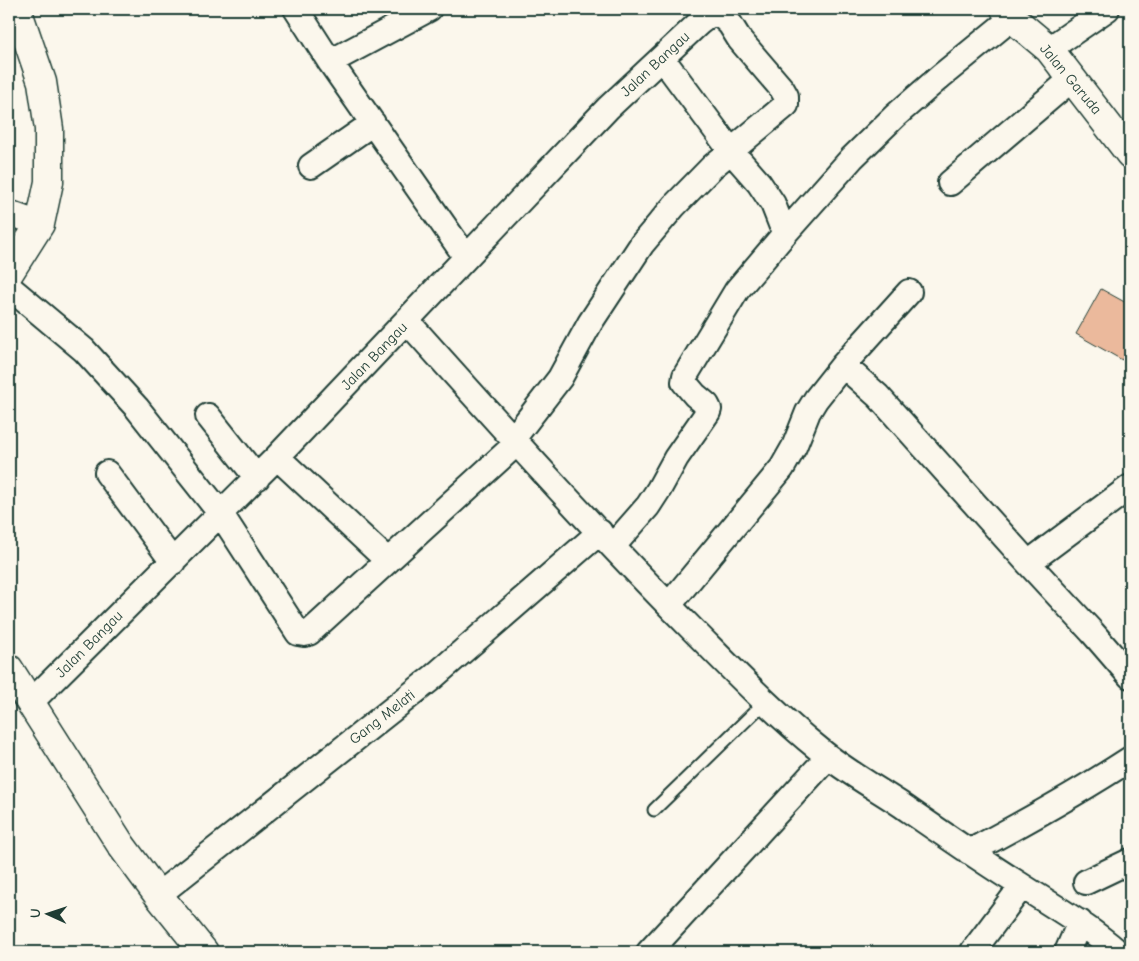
<svg xmlns="http://www.w3.org/2000/svg" width="1139" height="961" viewBox="0 0 1139 961" font-family="'Comic Neue',sans-serif">
<rect width="100%" height="100%" fill="#fbf7ec"/>
<filter id="ink" filterUnits="userSpaceOnUse"><feTurbulence type="fractalNoise" baseFrequency=".02" numOctaves="2"/><feDisplacementMap in="SourceGraphic" scale="10" xChannelSelector="R" yChannelSelector="G"/><feConvolveMatrix kernelMatrix="1 2 1 2 8 2 1 2 1" color-interpolation-filters="sRGB"/></filter>
<g filter="url(#ink)">
<path fill="#ebb99c" stroke="#1f3d34" d="M1101,289L1130,305V346L1122,360L1076,334Z"/>
<g fill="none" stroke-linecap="round" stroke-linejoin="round">
<defs>
<path id="service" d="M654,810L765,702"/>
<path id="minor" d="M296,9L330,62L466,257
M1049,49L1107,9
M662,58L731,151L759,183L773,204L782,227L788,230
M330,62L429,9
M311,166L373,123
M950,183L1073,78
M9,213L40,224
M9,287L84,350L137,408L221,514L298,633L304,634L309,633L517,443
M407,321C500,425 593,529 691,628C733,670 774,713 820,750C845,771 873,786 900,804C939,831 979,859 1019,884C1053,906 1088,926 1118,952
M843,365L878,396L1028,563L1092,632L1130,676
M208,416L257,478
M513,439L560,378L590,323L642,244L674,206L713,166L786,105V96L782,89L740,40L730,24L715,10
M277,457L388,561
M107,473L173,562
M613,546L648,506L659,489L676,458L708,412L709,409L707,405L695,395L684,382L685,376L737,290L788,230L852,158L895,116L941,76L1012,18
M1028,563L1130,487
M669,605L782,468L794,447L808,412L816,399L843,365L909,292
M30,703L277,457L608,108L699,23L717,9
M969,852C1024,823 1078,793 1130,759
M1086,882L1130,861
M158,895L432,678L600,532
M973,951L1022,886
M649,952L828,757
M1067,952L1080,922"/>
<path id="tertiary" d="M9,273L40,224L49,182V129L42,82L17,9
M9,669L121,845L158,895L204,952"/>
<path id="trunk" d="M1005,9L1012,18L1049,49L1130,154"/>
</defs>
<use href="#service" stroke="#1f3d34" stroke-width="15"/>
<use href="#minor" stroke="#1f3d34" stroke-width="28"/>
<use href="#tertiary" stroke="#1f3d34" stroke-width="31"/>
<use href="#trunk" stroke="#1f3d34" stroke-width="31"/>
<use href="#service" stroke="#fbf7ec" stroke-width="11"/>
<use href="#minor" stroke="#fbf7ec" stroke-width="24"/>
<use href="#tertiary" stroke="#fbf7ec" stroke-width="28"/>
<use href="#trunk" stroke="#fbf7ec" stroke-width="28"/>
</g>
</g>
<g text-anchor="middle" dominant-baseline="central" stroke-width="4" stroke-linejoin="round" paint-order="stroke">
<g font-size="15" fill="#1f3d34" stroke="#fbf7ec">
<text transform="translate(655 64) rotate(-43)">Jalan Bangau</text>
<text transform="translate(1071 79) rotate(50)">Jalan Garuda</text>
<text transform="translate(374 356) rotate(-46)">Jalan Bangau</text>
<text transform="translate(89 644) rotate(-45)">Jalan Bangau</text>
<text transform="translate(382 717) rotate(-38)">Gang Melati</text>
</g>
</g>
<rect width="1139" height="961" fill="none" stroke="#fbf7ec" stroke-width="30"/>
<rect x="15" y="15" width="1109" height="931" fill="none" stroke="#1f3d34" stroke-width="2" filter="url(#ink)"/>
<g transform="translate(48 914) rotate(273)" stroke="#fbf7ec" stroke-width="4" paint-order="stroke">
<path d="M0-4L9 19L0 12L-9 19Z" fill="#1f3d34"/>
<text y="-8" font-size="14" font-weight="bold" text-anchor="middle" fill="#1f3d34">U</text>
</g>
</svg>
